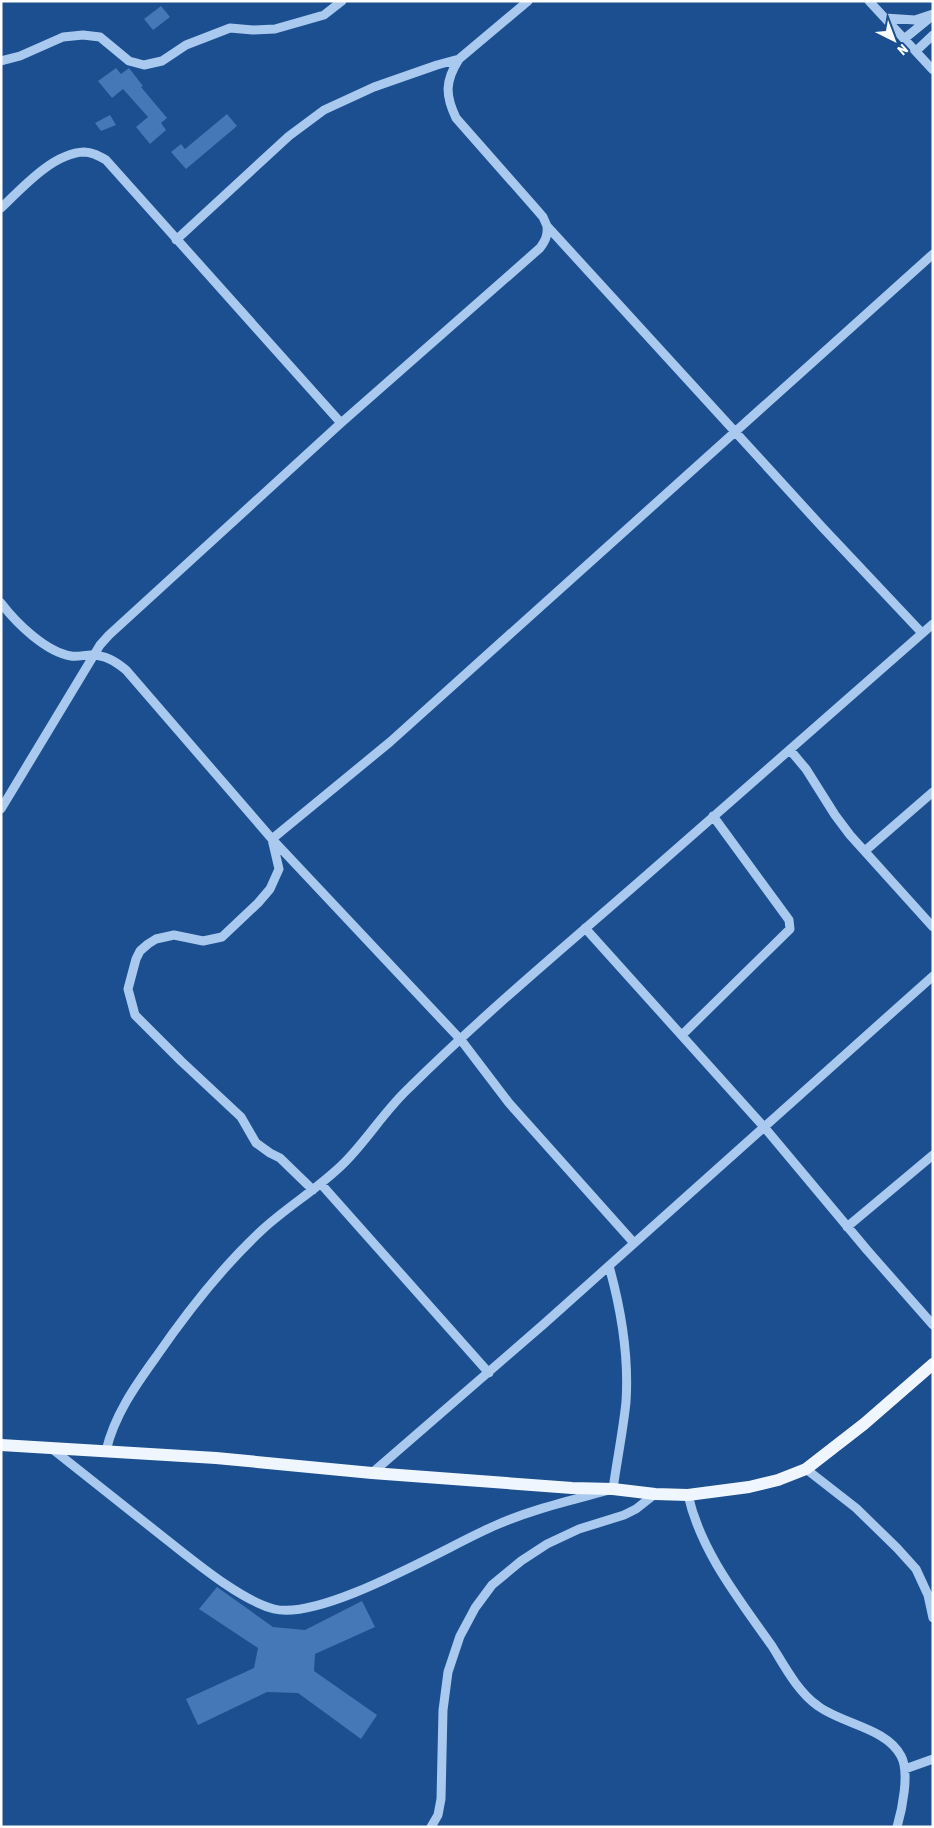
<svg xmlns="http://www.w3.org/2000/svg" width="934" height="1828" viewBox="0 0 934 1828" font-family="'Asap Condensed',sans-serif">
<rect width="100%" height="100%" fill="#1b4f8f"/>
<path fill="#4478b7" d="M161,6L170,17L153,30L144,19Z
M116,68L121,74L129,68L143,86L141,87L167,118L161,123L166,130L150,144L136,127L148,117L123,89L112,98L98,81Z
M227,114L237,126L186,169L171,152L181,144L185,149Z
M110,115L116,125L101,131L95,123Z
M217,1587L273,1627L305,1630L362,1601L375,1627L315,1654L314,1671L377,1715L361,1739L298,1693L267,1692L198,1725L186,1699L254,1668L258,1648L199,1609Z"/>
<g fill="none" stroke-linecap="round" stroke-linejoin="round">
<path stroke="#a9c9ee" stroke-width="9" d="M528,1L459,59C445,81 445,95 456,118L537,210L543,217L547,226L823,528L922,633
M869,1L933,70
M885,18L915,20L933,14
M904,39L931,17
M916,51L933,35
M1,61L20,56L63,37L83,35L100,37L129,61L144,65L162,61L186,45L230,28L253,30L275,29L324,15L342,1
M1,208C22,188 53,153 84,152C92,152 99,156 106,160L341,423
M176,240L289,136L324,110L374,87L437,65L459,59
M1,603C16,623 46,652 71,656C77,657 85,655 91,655C105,655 115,661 126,670L272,839L461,1040L509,1103L634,1243
M790,750L806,769L835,815L850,835L933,927
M1,809L100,645L109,635L341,423L540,248C545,241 548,236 547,226
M866,850L933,792
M585,928L764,1127L867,1250L933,1325
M682,1035L790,929L789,920L713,816
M321,1184L489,1373
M313,1190L280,1158L270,1153L256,1143L241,1117L181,1061L135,1015L128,989L136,959L140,951L148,944L156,939L174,935L203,941L222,937L258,903L270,889L279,869L272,839L390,742L933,254
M847,1227L933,1155
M51,1448C90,1479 128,1509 167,1540C194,1561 240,1600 274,1609C323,1621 446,1547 494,1526C532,1509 573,1500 613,1489C617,1460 623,1431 626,1402C629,1357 621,1309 609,1266
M106,1451C114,1416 135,1386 156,1357C187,1312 221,1268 262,1230C288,1206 319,1188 344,1163C368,1139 385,1110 410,1087C486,1012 568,944 648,874C743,790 838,707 933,624
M806,1469L856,1508L897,1548L916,1569L928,1595L933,1618
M372,1473L545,1323L933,976
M688,1495C701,1552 739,1599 772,1646C785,1667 798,1692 818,1706C842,1724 887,1728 901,1756C910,1772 902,1810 897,1827
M905,1769L933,1759
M431,1827L438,1815L441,1799L443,1710L448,1672L460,1636L475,1608L492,1585L521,1561L547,1544L579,1529L624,1515L636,1509L655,1494"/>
<path stroke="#f0f6ff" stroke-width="12" d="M1,1445L216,1458L372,1473L572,1488L613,1489L655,1494L688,1495L749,1487L778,1480L806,1469L864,1424L933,1364"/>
</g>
<rect width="934" height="1828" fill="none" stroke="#ffffff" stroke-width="5"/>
<g transform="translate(894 40) rotate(138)" stroke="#1b4f8f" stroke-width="4" paint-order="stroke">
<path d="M0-4L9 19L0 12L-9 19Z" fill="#ffffff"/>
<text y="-8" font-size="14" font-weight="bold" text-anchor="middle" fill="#ffffff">N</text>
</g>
</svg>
